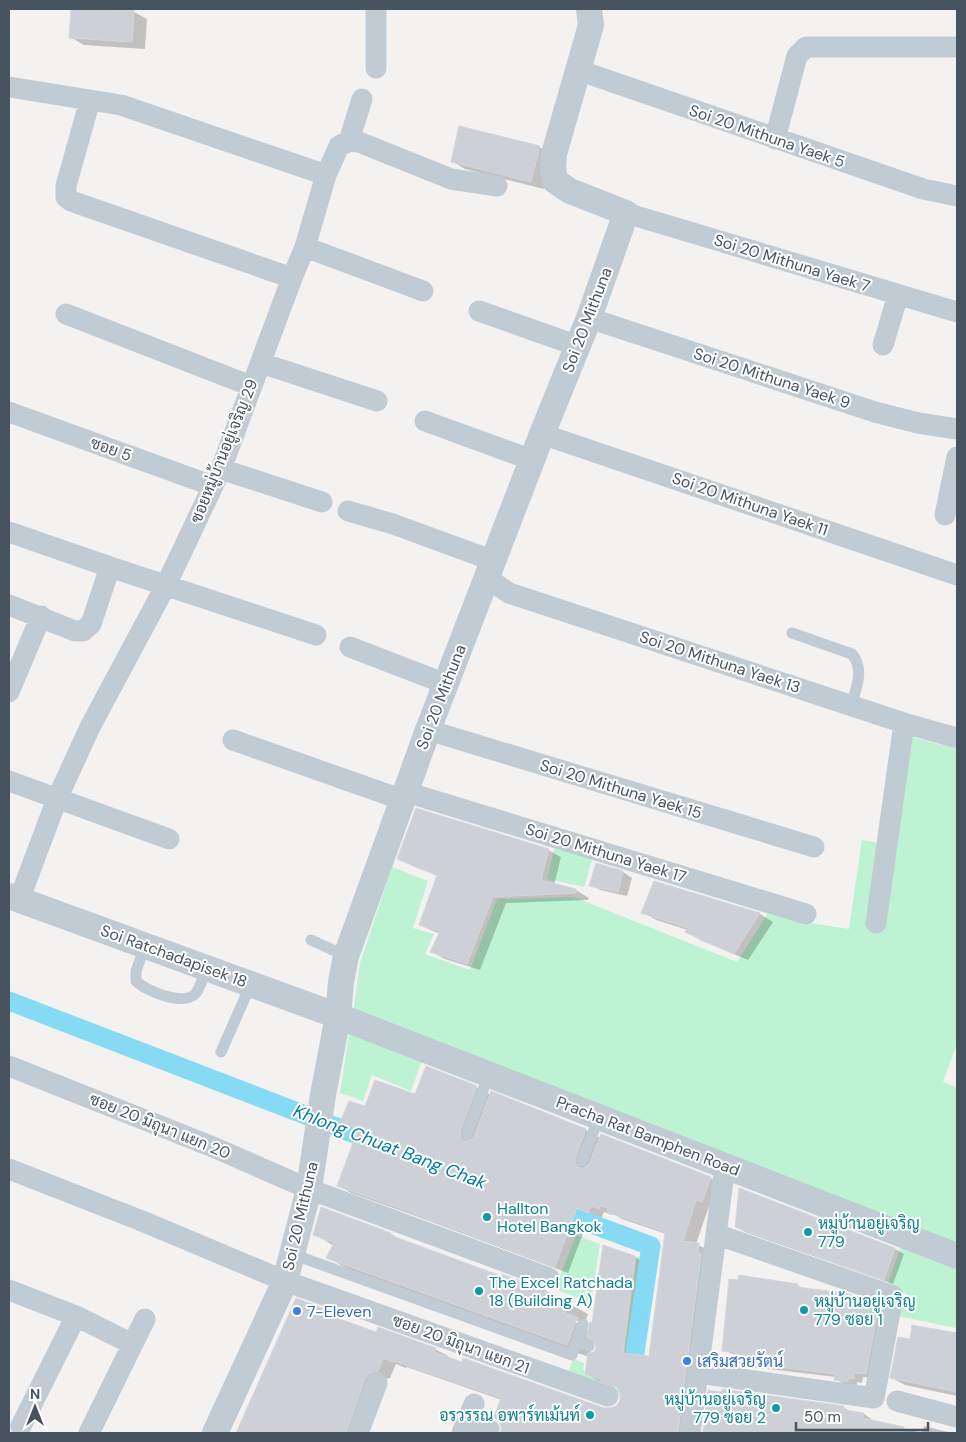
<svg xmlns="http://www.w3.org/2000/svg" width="966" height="1442" viewBox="0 0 966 1442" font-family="'DM Sans',Sarabun,sans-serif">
<rect width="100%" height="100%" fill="#f4f1f1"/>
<path fill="#bdf3d3" d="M912,737L957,749V1044L943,1082L957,1088V1244L353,1013L360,963L392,867L428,881L413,928L434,934L425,954L470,970L497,899L574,897L737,962L768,913L798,921L849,929L862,840L891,845Z
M555,846L593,856L584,887L547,879Z
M350,1027L424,1055L411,1091L372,1075L363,1101L340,1093Z
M576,1235L600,1244L591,1303L555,1289Z
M902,1243L957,1264V1321L956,1328L898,1316L906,1293L887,1286Z
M637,1256L643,1258L624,1395L567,1376L573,1359L584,1363L583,1370L600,1376L599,1382L620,1388Z"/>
<path fill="#0003" fill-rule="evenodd" d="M72,9L134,12L147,19L145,49L84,45L70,37Z
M539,147L553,155L544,189L465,169L452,161Z
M548,850L561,857L554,885L576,890L589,898L588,900L506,903L480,970L445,959L432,952L440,934L420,925L438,876L412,866L399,858Z
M597,864L623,872L632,878L627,896L600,890L591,885Z
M655,882L760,914L773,922L748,960L700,940L687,932L688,930L656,920L643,912Z
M476,1087L491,1095V1093L586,1130L600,1138L710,1178L723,1185L715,1208L709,1206L696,1244L712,1252L691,1433H502V1400L407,1367L406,1368L396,1364L390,1378L382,1380L360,1433H237L296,1300L327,1311L340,1318L339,1320L377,1333L435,1349L448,1356L447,1358L604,1409L610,1410L616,1407L621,1401L622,1394L619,1388L599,1381L586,1374L589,1357L350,1270L328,1258L334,1246L314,1234L322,1208L391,1234L404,1242L502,1278V1275L546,1291L588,1314L585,1323L590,1326L593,1325L635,1257L647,1264L636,1356L650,1358L666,1234L622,1219L613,1213L612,1215L604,1212L601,1219L590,1215L568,1273L416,1216L351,1193L338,1185L358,1130L342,1122L366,1107L415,1096ZM571,1317L590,1328V1331L570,1319ZM595,1340L598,1348L594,1353L590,1354Z
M740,1189L895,1249L904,1254L893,1284L745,1232L736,1227Z
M797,1285L804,1289L878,1306L887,1311L874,1378L863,1377L862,1383L857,1382V1386L844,1384L836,1379V1377L743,1366L734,1360L735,1355L723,1350Z
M913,1326L957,1335V1396L905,1385L892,1378L911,1341Z
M709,1392L844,1408L852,1412L864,1414L876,1422L922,1433L924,1426L952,1433H704Z"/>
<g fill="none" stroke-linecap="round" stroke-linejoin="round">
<path stroke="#87daf4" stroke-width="19" d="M9,1001L378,1143
M549,1208L651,1246L631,1379"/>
</g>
<path fill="#cdd0d6" stroke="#d5d7dd" d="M71,9L134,10L132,42L69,38Z
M459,126L540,146L531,182L451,162Z
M416,808L549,849L541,880L576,889V893L493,897L467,964L430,952L440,931L419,925L437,875L397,859Z
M596,863L623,871L618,892L589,886Z
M654,881L760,913L734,954L685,932L688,928L641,913Z
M426,1066L477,1086L460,1132L461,1138L464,1141H469L474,1137L491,1091L586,1129L575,1159V1163L579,1168H584L589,1164L601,1134L711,1177L702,1202L696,1200L683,1241L699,1243L698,1253L701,1254L678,1433H501V1426L498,1421L494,1417L501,1398L394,1361L393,1362L383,1358L378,1371L370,1373L365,1379L346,1433H236L296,1298L328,1310L326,1314L376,1332L378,1327L436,1348L434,1352L462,1362L463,1358L604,1408H610L616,1406L620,1401V1394L618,1388L612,1384L585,1374L588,1353L594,1352L596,1348L594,1341L586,1337L590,1322L592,1323L603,1245L635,1256L623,1353L649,1356L665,1232L607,1212L608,1208L600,1206L599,1209L591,1206L588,1213L577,1208L555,1267L402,1209L337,1186L358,1129L340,1122L349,1101L365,1106L375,1080L415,1094Z
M739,1188L895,1248L884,1280L735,1227Z
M321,1207L391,1233L390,1235L501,1276L502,1274L546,1290L545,1292L567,1301L563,1312L579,1318L576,1321L567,1345L326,1258L334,1243L313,1235Z
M739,1275L798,1284L797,1287L845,1293L879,1305L866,1374L854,1373V1379L848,1378V1382L834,1380L835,1374L733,1361L734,1352L722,1351L729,1279L738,1280Z
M912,1325L957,1333V1392L890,1378L898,1337L910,1339Z
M722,1389L844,1406V1410L864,1413L863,1418L904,1427L903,1433H703L708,1390L721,1392Z"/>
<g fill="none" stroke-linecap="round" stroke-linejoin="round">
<path stroke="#c1cbd4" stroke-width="11" d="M792,633L852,654C865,670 856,688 851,706
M311,940L346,956
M145,946L136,971V981C146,991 184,1007 196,993C201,987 203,975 206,968
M221,1052L251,984
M467,1134L489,1074
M582,1161L599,1117
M292,1254L572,1355L583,1324
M577,1342L589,1346"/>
<path stroke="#c1cbd4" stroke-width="21" d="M376,9V68
M578,70L923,189L957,196
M9,87L121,105L326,175
M90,100L66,186V197L71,201L292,278
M775,139L797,56L806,47H957
M349,141L362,99
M626,213L957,312
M305,247L423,291
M479,311L578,346
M66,314L251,386
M589,318L875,412L918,423L957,429
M883,345L898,295
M261,363L377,401
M9,412L213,486
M425,421L532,460
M542,434L957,575
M221,469L322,502
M348,511L393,524L494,561
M945,515L957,457
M9,532L110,567L316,635
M487,578L509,593L904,723L957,738
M9,605L75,631H83L91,624L110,567
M350,647L446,684
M9,692L41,616
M428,730L814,847
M233,740L403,800
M9,781L169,839
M406,792L806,914
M19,900L57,799L90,727L166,585L221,469L292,278L305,247L326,175L339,146L349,141L359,142L451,179L497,186
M876,923L904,723
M9,1066L213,1147L309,1189L549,1278
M9,1169L142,1221L285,1281L608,1396
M9,1290L76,1316L132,1344
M698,1373L874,1398L893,1296L716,1234
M897,1401L957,1417
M467,1421L489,1429
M21,1426L76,1316
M89,1433L145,1319
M358,1433L377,1383
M462,1433L474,1404
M690,1433L725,1166"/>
<path stroke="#c1cbd4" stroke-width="26" d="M9,896L338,1016L957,1256
M215,1433L285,1281L309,1189L323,1095L338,1016L341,982L346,956L428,730L542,434L589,318L626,213L570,191L555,181L553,168L554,154L591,25L589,9"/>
</g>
<g fill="#0f9aa8" stroke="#fff" stroke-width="2">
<circle cx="487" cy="1217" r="5"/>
<circle cx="808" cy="1232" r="5"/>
<circle cx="479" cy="1291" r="5"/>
<circle cx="804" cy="1310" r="5"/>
<circle cx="776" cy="1408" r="5"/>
<circle cx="590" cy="1415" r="5"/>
</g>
<g fill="#3f7fe0" stroke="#fff" stroke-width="2">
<circle cx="297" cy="1311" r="5"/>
<circle cx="687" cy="1361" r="5"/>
</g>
<g text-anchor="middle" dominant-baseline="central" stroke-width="4" stroke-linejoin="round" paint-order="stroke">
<g font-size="16" fill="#475460" stroke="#fff">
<text transform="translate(767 136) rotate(19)">Soi 20 Mithuna Yaek 5</text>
<text transform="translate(792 263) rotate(17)">Soi 20 Mithuna Yaek 7</text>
<text transform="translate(587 320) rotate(-69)">Soi 20 Mithuna</text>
<text transform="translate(772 378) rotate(18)">Soi 20 Mithuna Yaek 9</text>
<text transform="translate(111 449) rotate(20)">ซอย 5</text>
<text transform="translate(224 451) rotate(-68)">ซอยหมู่บ้านอยู่เจริญ 29</text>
<text transform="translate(750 504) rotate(19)">Soi 20 Mithuna Yaek 11</text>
<text transform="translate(720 662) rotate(18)">Soi 20 Mithuna Yaek 13</text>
<text transform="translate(441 697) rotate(-69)">Soi 20 Mithuna</text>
<text transform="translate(621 789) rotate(17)">Soi 20 Mithuna Yaek 15</text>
<text transform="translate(606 853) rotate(17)">Soi 20 Mithuna Yaek 17</text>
<text transform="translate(174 956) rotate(20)">Soi Ratchadapisek 18</text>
<text transform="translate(160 1126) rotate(22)">ซอย 20 มิถุนา แยก 20</text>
<text transform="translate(648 1136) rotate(21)">Pracha Rat Bamphen Road</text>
<text transform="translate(300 1216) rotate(-77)">Soi 20 Mithuna</text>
<text transform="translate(461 1344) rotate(20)">ซอย 20 มิถุนา แยก 21</text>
</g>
<g font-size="16" fill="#0d838f" stroke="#fff" text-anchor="start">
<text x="497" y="1208">Hallton<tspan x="497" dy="18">Hotel Bangkok</tspan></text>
<text x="818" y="1223">หมู่บ้านอยู่เจริญ<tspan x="818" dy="18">779</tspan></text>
<text x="489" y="1282">The Excel Ratchada<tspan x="489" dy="18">18 (Building A)</tspan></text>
<text x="814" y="1301">หมู่บ้านอยู่เจริญ<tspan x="814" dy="18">779 ซอย 1</tspan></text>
<text x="766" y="1399" text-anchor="end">หมู่บ้านอยู่เจริญ<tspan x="766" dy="18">779 ซอย 2</tspan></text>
<text x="580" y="1415" text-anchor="end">อรวรรณ อพาร์ทเม้นท์</text>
</g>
<g font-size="16" fill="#366cbe" stroke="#fff" text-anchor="start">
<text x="307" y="1311">7-Eleven</text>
<text x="697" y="1361">เสริมสวยรัตน์</text>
</g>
<g font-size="18" font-style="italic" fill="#037ba1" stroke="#fff">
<text transform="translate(390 1147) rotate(21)">Khlong Chuat Bang Chak</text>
</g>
</g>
<rect width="966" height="1442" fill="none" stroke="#475460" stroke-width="20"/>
<g transform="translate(35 1407)" stroke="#ffffff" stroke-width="4" paint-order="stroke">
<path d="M0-4L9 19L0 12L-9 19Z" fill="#475460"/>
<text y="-8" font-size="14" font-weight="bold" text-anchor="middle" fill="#475460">N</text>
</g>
<path d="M796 1422v8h132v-8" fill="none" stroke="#475460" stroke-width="2.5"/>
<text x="804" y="1422" font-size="15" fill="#475460" stroke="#ffffff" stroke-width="4" paint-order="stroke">50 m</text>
</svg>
